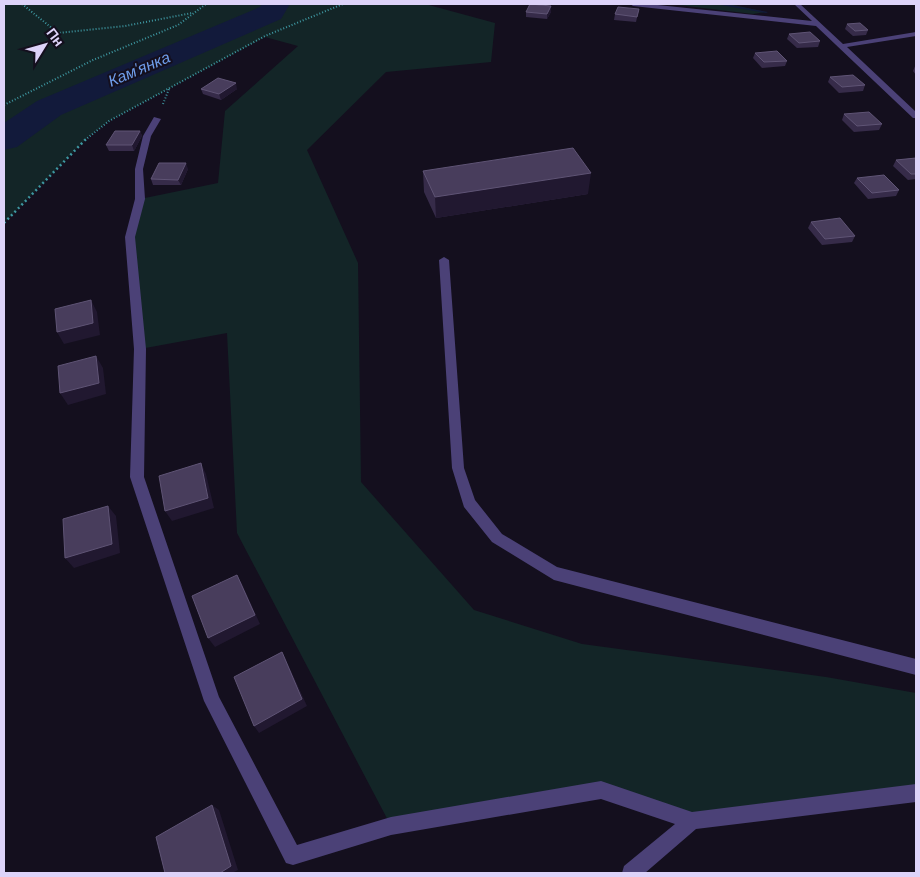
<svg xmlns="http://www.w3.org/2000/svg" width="920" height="877" viewBox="0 0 920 877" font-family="'DM Sans',sans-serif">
<rect width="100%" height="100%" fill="#140f1e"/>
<path fill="#132527" d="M4,4H425L495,23L491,62L386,72L307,150L358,263L361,482L474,610L582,644L826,677L916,693V793L692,821L601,790L391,826L237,533L227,333L140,349L130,237L140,199L218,183L225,111L298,46L265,37L109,121L88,137L4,223Z
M670,4H729L766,12L753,14Z"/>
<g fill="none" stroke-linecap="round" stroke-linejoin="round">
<path fill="#121a3b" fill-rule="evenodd" d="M716,4H724L768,12L766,13Z"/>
<path fill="#121a3b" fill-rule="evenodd" d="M262,4H290L281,19L61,115L17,147L4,150V123L37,101L260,7Z"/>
<path stroke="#3e97a1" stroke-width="2" stroke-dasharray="1 2" stroke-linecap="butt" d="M22,4L58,33L125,26L192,13
M163,104L169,89
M4,105L93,60L178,25L206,4
M85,140L109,121L265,36L343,4"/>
<path stroke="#3e97a1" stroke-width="2.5" stroke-dasharray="2 3" stroke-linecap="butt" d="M4,223L87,138"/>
<path fill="#4b4177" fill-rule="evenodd" d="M630,4H648L812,21L794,4H800L843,44L916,32V36L847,47L916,112V118H913L816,26L633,6Z
M154,117L161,119L151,136L143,169L145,199L135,237L146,349L144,477L219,697L297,845L391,817L601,781L692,812L916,784V802L696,829L645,873H622L624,866L675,824L601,799L391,835L293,865L286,863L204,701L130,477L134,349L125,237L135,199V169L143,136Z
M444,257L449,260L464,468L475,500L502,534L557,567L916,659V675L554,580L492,542L464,507L452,468L439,260Z"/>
</g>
<path fill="#362b49" d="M551,6V12L547,19L526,17V12Z
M639,9L636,22L614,20L615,14Z
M847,24L868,30L866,35L853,36L845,29Z
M789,34L820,41L818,47L797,48L787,39Z
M755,53L787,61L785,66L762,68L753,58Z
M916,64V75L913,71Z
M830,77L865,85L863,91L839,93L828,82Z
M201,89H237L221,100L203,94Z
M844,114L882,124L879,130L854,132L842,120Z
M140,131L142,136L134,151H109L106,145Z
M916,158V179L908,180L893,166L896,160Z
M188,169L181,185H153L151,179Z
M423,171L588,194L436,218L424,192Z
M857,178L899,190L896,196L868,199L854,183Z
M811,222L855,236L852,242L822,245L808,228Z"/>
<path fill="#211830" d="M551,6V12L547,19V14Z
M236,83L237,89L221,100L219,94Z
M140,131L142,136L134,151L132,145Z
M186,163L188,169L181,185L178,180Z
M591,173L588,194L436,218L435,197Z
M91,300L97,312L100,335L64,344L57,332Z
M96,356L103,368L106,394L68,405L60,393Z
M201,463L206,474L214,508L172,521L165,511Z
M108,506L116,516L120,553L74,568L65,558Z
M237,575L242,584L260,624L215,647L208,638Z
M282,652L286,660L307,706L259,733L254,726Z
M212,805L219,810L238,870L232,873H220Z"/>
<path fill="#483d5c" stroke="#5f5475" d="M530,4L551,6L547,14L526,12Z
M618,7L639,9L637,17L615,14Z
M860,23L868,30L855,31L847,24Z
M810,32L820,41L799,43L789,34Z
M777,51L787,61L764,62L755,53Z
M853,75L865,85L842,87L830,77Z
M218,78L236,83L219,94L201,89Z
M869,112L882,124L857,126L844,114Z
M115,131H140L132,145H106Z
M573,148L591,173L435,197L423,171Z
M916,158V174H911L896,160Z
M159,163H186L178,180L151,179Z
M884,175L899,190L872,193L857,178Z
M840,218L855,236L825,239L811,222Z
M91,300L93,323L57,332L55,309Z
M96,356L99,383L60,393L58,366Z
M201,463L208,498L165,511L159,476Z
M108,506L112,544L65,558L63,519Z
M237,575L255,615L208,638L192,596Z
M282,652L302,699L254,726L234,677Z
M212,805L231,866L220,873H165L156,837Z"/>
<g text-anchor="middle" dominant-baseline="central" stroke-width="4" stroke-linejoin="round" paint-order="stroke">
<g font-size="16" font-style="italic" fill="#6f9dea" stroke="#140f1e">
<text transform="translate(139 69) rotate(-23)">Кам'янка</text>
</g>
</g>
<rect width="920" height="877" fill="none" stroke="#ddd3f9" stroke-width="10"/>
<g transform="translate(45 45) rotate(53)" stroke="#140f1e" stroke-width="4" paint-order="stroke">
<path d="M0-4L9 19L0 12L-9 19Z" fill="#ddd3f9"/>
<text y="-8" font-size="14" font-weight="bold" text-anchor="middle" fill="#ddd3f9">Пн</text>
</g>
</svg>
